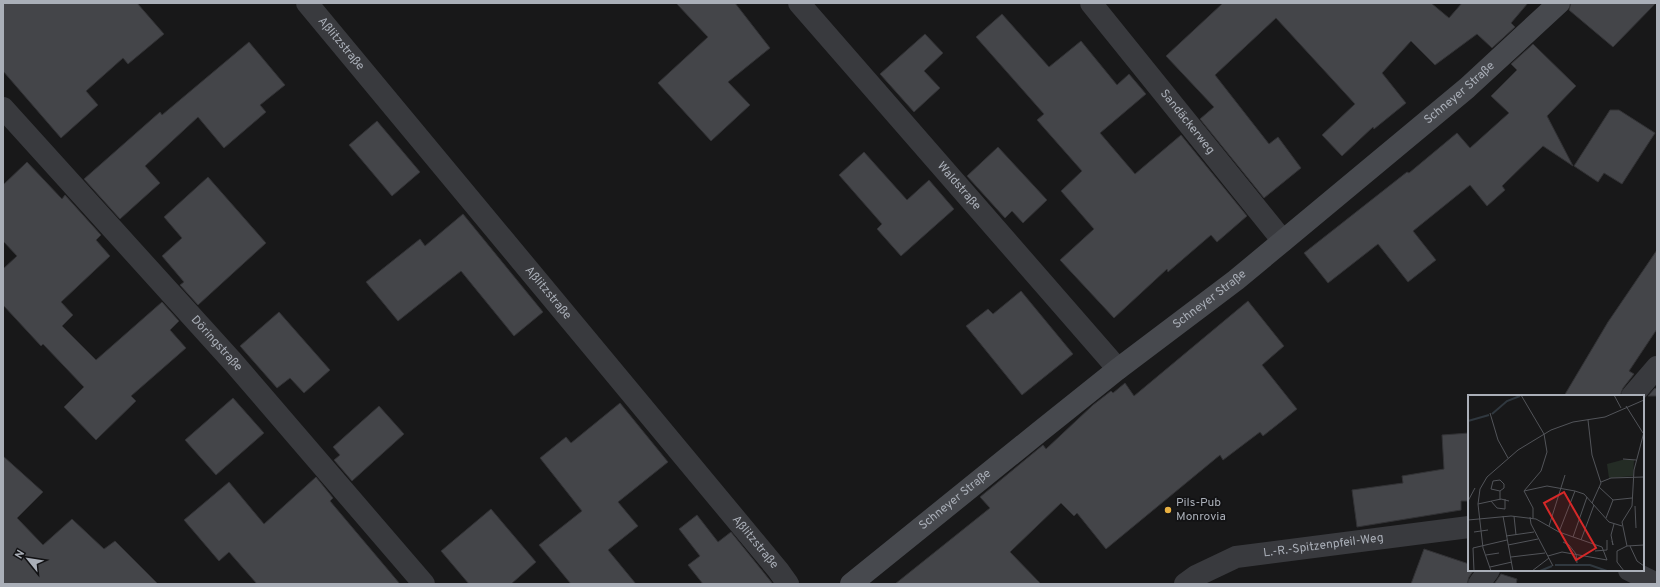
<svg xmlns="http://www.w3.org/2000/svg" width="1660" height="587" viewBox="0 0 1660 587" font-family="Overpass,sans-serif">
<rect width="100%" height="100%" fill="#181819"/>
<path fill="#444549" stroke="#323235" d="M3,3H137L164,34L128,64L123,58L86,91L98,105L61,138L3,71Z
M676,3H735L770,48L728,82L750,105L711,141L658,83L708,37Z
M1223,3H1431L1449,18L1462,3H1528L1511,23L1515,27L1492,48L1477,34L1435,65L1411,41L1382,73L1406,103L1374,129L1373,127L1342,156L1322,135L1355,104L1276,18L1215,75L1269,144L1278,137L1301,168L1264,198L1200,119L1214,107L1166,56Z
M1571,3H1656L1613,47L1569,10Z
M1002,14L1049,67L1081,41L1117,85L1129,74L1146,94L1100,133L1135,174L1181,135L1247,216L1217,242L1211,235L1168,272L1167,269L1114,318L1060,260L1094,229L1061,191L1082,171L1037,120L1044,114L976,37Z
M925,34L943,53L924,71L940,88L914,112L880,74Z
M249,42L285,85L260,105L266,112L224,148L198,117L145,166L160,183L120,219L84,179L160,112L162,115Z
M1533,44L1576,86L1547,116L1573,166L1543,146L1502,186L1505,190L1487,206L1470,185L1413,231L1436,260L1408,282L1378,244L1328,283L1304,253L1407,172L1409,173L1457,133L1470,148L1509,113L1491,96L1517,70L1511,64Z
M1610,110H1619L1655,133L1622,184L1604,173L1598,182L1574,166Z
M377,121L420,172L392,196L349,145Z
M998,147L1047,200L1023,223L1012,211L1005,218L967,176Z
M864,152L907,200L929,180L954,209L901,256L877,229L882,224L839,175Z
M27,162L62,199L65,195L101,235L96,240L110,256L61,302L73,315L62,326L96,360L162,302L179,321L170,330L186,348L131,396L136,401L96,440L64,407L84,387L43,344L41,346L3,305V269L17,256L3,241V185Z
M208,177L266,243L198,305L180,285L184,282L162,256L182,238L164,217Z
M463,214L543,312L514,336L461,271L398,321L366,282L420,239L425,246Z
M1657,250V329L1629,371L1634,374L1623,388L1620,396H1564L1608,322Z
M1021,291L1073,354L1022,395L966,326L988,309L993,314Z
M1248,301L1284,346L1262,365L1297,409L1263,436L1260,432L1223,460L1220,455L1106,549L1077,513L1074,516L1061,503L1010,552L1041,584H895L990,508L980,497L1043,445L1046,449L1093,405L1111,391L1113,393L1125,383L1134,396Z
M279,312L330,370L304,393L290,378L277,388L240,346Z
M1655,388L1657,390V396H1648Z
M233,398L264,433L216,475L185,440Z
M620,403L668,462L618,502L638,526L608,550L636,584H571L539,545L582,511L540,458L566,437L571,443Z
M379,406L404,434L352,481L334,460L340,455L333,447Z
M1469,433V501H1461V510L1357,527L1352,490L1403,483L1402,476L1444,469L1442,435Z
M3,456L43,492L17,518L43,545L72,519L104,549L115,541L158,584H3Z
M316,477L333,498L330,501L400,584H257L229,552L219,561L184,520L229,482L264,524Z
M491,509L536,562L511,584H469L441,551Z
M697,515L718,542L731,532L773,584H703L688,565L700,556L679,529Z
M1424,549L1469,564V570H1474L1469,577L1467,584H1411Z
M1501,574L1517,579L1516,584H1494Z"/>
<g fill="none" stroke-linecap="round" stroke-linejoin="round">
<g stroke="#393a3e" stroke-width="22">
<path id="s1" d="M307,3L778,570L788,584"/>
<path id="s2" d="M799,3L1118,369"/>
<path id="s3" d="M1091,3L1283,241"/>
<path id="s4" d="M3,108L233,362L424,584"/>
<path d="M1632,396L1657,367"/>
<path d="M1629,570L1657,584"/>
<path id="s5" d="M1185,584L1196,576L1236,557L1469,527"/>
<path d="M1479,584L1489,570"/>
</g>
<path stroke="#47494e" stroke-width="22" id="s6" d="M851,584L1038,433L1118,369L1236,280L1283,241L1467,88L1559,3"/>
</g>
<circle fill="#e8b041" stroke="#121214" stroke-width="1.5" cx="1168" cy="510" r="4"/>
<g text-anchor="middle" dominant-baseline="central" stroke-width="3.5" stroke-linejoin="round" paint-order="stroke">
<g font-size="12" fill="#aaafb8" stroke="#121214">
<text stroke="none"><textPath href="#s1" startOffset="53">Aßlitzstraße</textPath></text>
<text stroke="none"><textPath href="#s6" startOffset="782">Schneyer Straße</textPath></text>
<text stroke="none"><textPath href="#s3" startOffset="153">Sandäckerweg</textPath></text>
<text stroke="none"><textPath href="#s2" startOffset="243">Waldstraße</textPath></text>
<text stroke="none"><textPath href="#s1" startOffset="377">Aßlitzstraße</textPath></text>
<text stroke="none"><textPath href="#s6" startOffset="458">Schneyer Straße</textPath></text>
<text stroke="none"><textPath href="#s4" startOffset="318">Döringstraße</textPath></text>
<text stroke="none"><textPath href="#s6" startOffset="134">Schneyer Straße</textPath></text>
<text stroke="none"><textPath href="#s1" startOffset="701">Aßlitzstraße</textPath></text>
<text stroke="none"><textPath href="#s5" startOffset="146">L.-R.-Spitzenpfeil-Weg</textPath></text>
</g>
<g font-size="12" fill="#aaafb8" stroke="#121214" text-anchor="start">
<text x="1176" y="503">Pils-Pub<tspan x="1176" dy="14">Monrovia</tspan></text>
</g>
</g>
<g transform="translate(1468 395)">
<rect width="176" height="176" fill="#181819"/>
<path d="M154,65H166L165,81L141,83L139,69Z" fill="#242c25"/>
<path fill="none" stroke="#30383f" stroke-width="2" d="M24,19L39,6L52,1M0,26L21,20M87,170H122L139,176M72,176L84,171"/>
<path fill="none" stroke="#525459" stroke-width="1" d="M53,0L76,39L79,57L73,76L56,96M146,0L153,13M158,11L175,38M22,18L30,45L40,63M120,25L124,60L133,88L124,108M155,64L168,65M133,87L143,83L176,82M131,92L145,105M32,96L23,94L25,86L32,85L36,89V93L32,96V105M56,96L79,91L107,96L116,99L141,127L154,131M56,96L65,113V123M0,106L7,93M23,106L29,113L37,114V104M10,109L33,104L41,106M167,111L168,133M35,121L45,176M46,121L48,140M62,122L63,129L85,171M138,123L145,105L164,103M0,125L43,121L68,124L91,137L134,152L139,165M81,131L97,80M6,137L20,135M91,137L107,96M38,141L66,137M105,142L119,102M113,145L126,110M144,146L145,150L143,140L146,129M95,147L101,150L108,159L109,168M40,150L70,144M159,151L154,127L164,111L166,75L176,37M162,151L169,166L176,171M127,156L139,155V145M18,160L31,158M80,161L94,157L139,165M43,162L77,158M22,172L44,167M6,176L5,153L39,145M23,176L15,153L10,109L12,94L19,82L50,55L83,35L105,27L137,22L176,5M64,176L81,163M156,176L149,167V156L159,151L176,150"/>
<path fill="#d62828" fill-opacity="0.15" stroke="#d62828" stroke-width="2" d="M96,97L128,153L108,165L76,108Z"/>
<rect width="176" height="176" fill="none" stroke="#aaafb8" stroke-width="2"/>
</g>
<rect width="1660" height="587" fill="none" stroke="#aaafb8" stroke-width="8"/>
<g transform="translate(28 559) rotate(300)" stroke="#121214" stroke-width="3" paint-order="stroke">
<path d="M0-3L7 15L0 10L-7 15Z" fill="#aaafb8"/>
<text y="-6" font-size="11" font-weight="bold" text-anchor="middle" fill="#aaafb8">N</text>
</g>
</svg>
